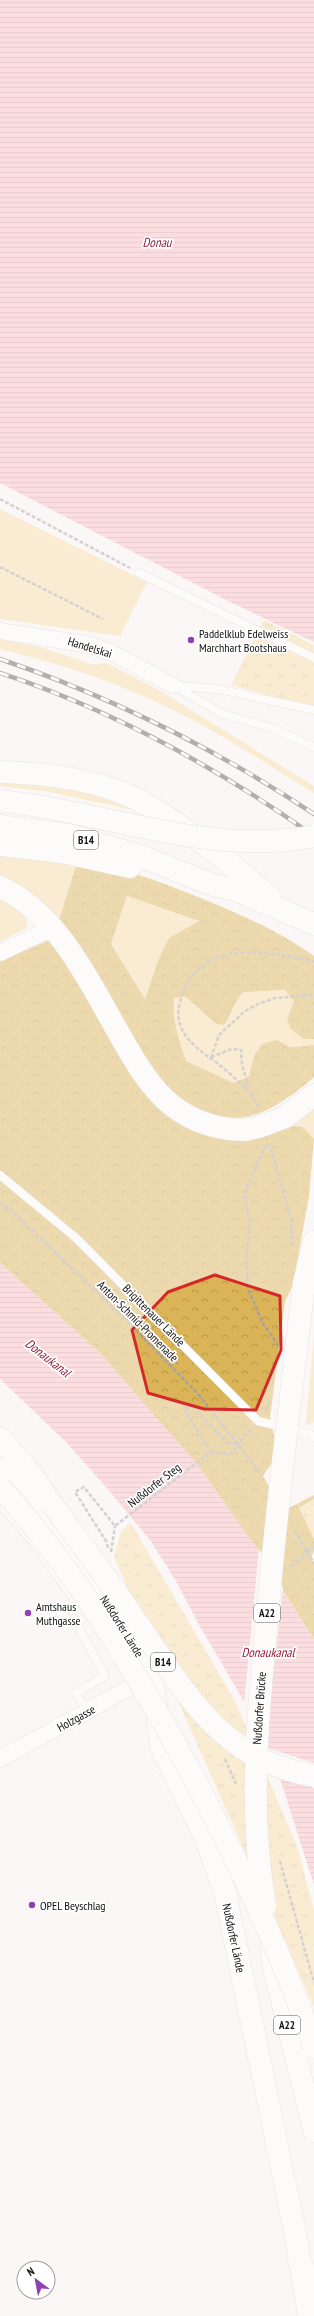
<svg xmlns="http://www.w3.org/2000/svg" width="314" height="2316" viewBox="0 0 314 2316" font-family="'PT Sans Narrow',sans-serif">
<defs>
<pattern id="forest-crowns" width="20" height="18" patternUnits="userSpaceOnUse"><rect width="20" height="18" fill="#dab456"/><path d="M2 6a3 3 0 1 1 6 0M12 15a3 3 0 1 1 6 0" fill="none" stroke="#ba9a4a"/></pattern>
<pattern id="park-tufts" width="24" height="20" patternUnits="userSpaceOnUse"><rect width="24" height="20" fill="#f5dea8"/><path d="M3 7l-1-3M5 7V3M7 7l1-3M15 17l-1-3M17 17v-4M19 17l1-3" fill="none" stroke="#d1bd90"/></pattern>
<pattern id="water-rules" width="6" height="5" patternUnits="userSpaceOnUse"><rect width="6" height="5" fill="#fbbdc4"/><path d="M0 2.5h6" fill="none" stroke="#d6a1a7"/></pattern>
</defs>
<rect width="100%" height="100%" fill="#fbf7f6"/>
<path fill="#f5dea8" d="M0,509L147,582L120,636L0,619Z
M0,639L37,646L95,665L105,663L110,665L154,687L314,786V793C271,767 228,738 183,715C126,685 62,664 0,649Z
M0,780L93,791L145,813L50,792L0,786Z
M0,851L78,859L58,923L7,879L0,875Z
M0,895C13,904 28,910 27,928L0,942Z
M127,896L199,921L169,938L159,958L145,999L111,944Z
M285,990L294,1001L287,1019L302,1039H314V1045L290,1047L277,1040L254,1056L249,1076L234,1083L186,1061C179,1039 172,1022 174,998L186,997L216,1024L231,1016L237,1000L243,992Z
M314,1105V1139L303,1127L286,1126Z
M314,1333V1422L306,1425Z"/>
<path fill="url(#forest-crowns)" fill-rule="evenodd" d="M78,859C128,869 173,886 220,906C253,920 285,935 314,956V1039H303L290,1028L287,1019L294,1001L285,990L243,992C234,1002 232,1015 224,1025L216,1024L186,997L174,998C172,1022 179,1039 186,1061L234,1083L249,1076L254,1056L262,1044L277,1040L290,1047L314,1045V1077C276,1110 237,1135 188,1105C179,1100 171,1092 164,1086L58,923ZM127,896L199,921L169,938L159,958L145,999L111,944Z
M47,941L52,942L166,1112L303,1127L314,1139L309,1196L293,1285L285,1302L270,1417L278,1454L263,1476L283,1511L314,1495V1551L311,1558L314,1563V1640L254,1544L101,1354L0,1263V961Z"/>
<path fill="url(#park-tufts)" d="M264,620L314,645V708L231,685Z
M314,1499V1539L299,1508Z
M131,1523L235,1701L297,1846L314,1910V2007L114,1557L121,1531Z"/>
<path fill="url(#water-rules)" d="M0,0H314V642L228,601L0,483Z
M0,1263L101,1354L198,1465L254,1544L314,1640V1885L276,1766L245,1703L199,1625L176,1581L150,1540L106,1487L65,1441L0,1379Z"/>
<path fill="#fbf7f6" d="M259,1549L283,1587L268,1722V1748L314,1763V1788L278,1778L244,1704Z"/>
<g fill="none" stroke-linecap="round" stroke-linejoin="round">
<defs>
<path id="lane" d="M139,573L314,658
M172,685L223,714L272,728L314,747
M175,685L223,690L314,710
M0,1175L76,1238L258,1421L310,1434L314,1437
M0,1504L36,1546L73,1598L81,1593
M61,1613L79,1628L105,1676L76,1693L87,1712"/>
<path id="street" d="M0,631L91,645L112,653L172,685
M0,953L52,928
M0,1759L149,1677"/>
<path id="secondary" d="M0,1469L48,1520L95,1583L152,1675L161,1746L205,1837L225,1892L297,2242L309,2316"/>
<path id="highway" d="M0,772C34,773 67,776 99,785C142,796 177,823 212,850C232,865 252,881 270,898
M0,826L70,835L143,857L213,885L235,890L314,924
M0,845L62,852L130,867
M0,887C51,910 82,967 108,1014C142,1074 166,1128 244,1130
M285,1117L314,1095
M290,1402L304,1283L314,1242
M0,1438L33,1476L51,1503
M271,1947L274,1968L314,2131
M299,2262L314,2284"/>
</defs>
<use href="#lane" stroke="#cdcac9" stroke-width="9"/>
<use href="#street" stroke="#cdcac9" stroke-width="17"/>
<use href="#secondary" stroke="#cdcac9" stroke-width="23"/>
<use href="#highway" stroke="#cdcac9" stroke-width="23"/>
<path stroke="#a5a2a2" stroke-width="2.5" stroke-dasharray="4 2" stroke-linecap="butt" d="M0,499L130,568
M0,567L103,619
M211,1057L232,1049L241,1050L242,1064L249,1089L247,1092
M211,1058L219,1035L245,1011L258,1004L275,998L314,995
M259,1107C252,1092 225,1068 210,1058C190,1043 173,1029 180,1002C184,985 193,973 207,963C230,945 288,954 314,962
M269,1143L291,1218L292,1247
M266,1145L247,1187L245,1198L250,1224L246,1258L248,1289L262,1322L278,1345
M0,1202L14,1213L124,1318L198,1394L262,1475
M265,1411L270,1402
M211,1452L231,1454L251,1429
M295,1531L314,1563
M108,1548L106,1541L75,1492L84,1487L115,1526L211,1452L185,1411L191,1405L227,1442L237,1444
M306,1551L314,1547
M111,1552L115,1526
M291,1566L308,1554
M225,1759L236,1784
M280,1861L314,1983"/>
<use href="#lane" stroke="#fff" stroke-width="8"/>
<use href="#street" stroke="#fff" stroke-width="16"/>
<use href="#secondary" stroke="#fff" stroke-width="22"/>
<use href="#highway" stroke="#fff" stroke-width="22"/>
<defs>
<path id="rail" d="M0,659C112,697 216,749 314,814
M0,673C112,710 218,768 314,836"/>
</defs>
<use href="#rail" stroke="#5a5858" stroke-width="4.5"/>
<use href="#rail" stroke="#fff" stroke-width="3" stroke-dasharray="9" stroke-linecap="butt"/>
<defs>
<path id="highway-bridge" d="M0,801C105,811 207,857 314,836
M244,1130L259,1127L285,1117
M0,1487C65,1559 116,1640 164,1724C222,1827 276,1935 314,2047
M51,1503C81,1543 110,1583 138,1624C186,1693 222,1761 314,1776
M265,1905C250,1821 256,1737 264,1652C271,1568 280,1485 290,1402"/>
</defs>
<use href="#highway-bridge" stroke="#cdcac9" stroke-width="23" stroke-linecap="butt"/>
<use href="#highway-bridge" stroke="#fff" stroke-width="22"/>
</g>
<path d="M0 0H314V2316H0ZM215,1275L280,1296L281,1350L256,1410L204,1409L148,1393L132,1330L168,1292Z" fill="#fbf7f6" fill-opacity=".55" fill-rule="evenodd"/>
<path fill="none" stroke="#d62828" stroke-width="3" stroke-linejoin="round" d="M215,1275L280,1296L281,1350L256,1410L204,1409L148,1393L132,1330L168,1292Z"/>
<g fill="#8f41b1" stroke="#fff" stroke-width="1.5">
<circle cx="191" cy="640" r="4"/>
<circle cx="28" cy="1613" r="4"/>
<circle cx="32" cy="1905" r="4"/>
</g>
<g text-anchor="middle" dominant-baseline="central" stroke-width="3.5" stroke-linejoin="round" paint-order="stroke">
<g fill="#fff" stroke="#5a5959" stroke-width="1">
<rect x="74" y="831" width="24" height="18" rx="3"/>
<rect x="254" y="1604" width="26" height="18" rx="3"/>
<rect x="151" y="1653" width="24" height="18" rx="3"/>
<rect x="274" y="2016" width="26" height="18" rx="3"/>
</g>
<g font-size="11" font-weight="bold" fill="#131212">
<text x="86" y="840">B14</text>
<text x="267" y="1613">A22</text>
<text x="163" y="1662">B14</text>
<text x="287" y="2025">A22</text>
</g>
<g font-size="12" fill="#131212" stroke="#fff" text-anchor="start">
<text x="199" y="633">Paddelklub Edelweiss<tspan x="199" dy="14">Marchhart Bootshaus</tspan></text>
<text x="36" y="1606">Amtshaus<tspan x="36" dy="14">Muthgasse</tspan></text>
<text x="40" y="1905">OPEL Beyschlag</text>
</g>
<g font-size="12" fill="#131212" stroke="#fff">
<text transform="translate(90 647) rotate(17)">Handelskai</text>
<text transform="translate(154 1315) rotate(45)">Brigittenauer Lände</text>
<text transform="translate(138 1321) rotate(45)">Anton-Schmid-Promenade</text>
<text transform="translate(154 1485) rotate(-38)">Nußdorfer Steg</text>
<text transform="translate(122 1626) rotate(58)">Nußdorfer Lände</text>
<text transform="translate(259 1708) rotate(-86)">Nußdorfer Brücke</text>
<text transform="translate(76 1718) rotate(-29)">Holzgasse</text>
<text transform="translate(234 1938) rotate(78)">Nußdorfer Lände</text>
</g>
<g font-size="13" font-style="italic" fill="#921e3d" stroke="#fff">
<text x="157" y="242">Donau</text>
<text transform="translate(48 1358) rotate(38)">Donaukanal</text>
<text x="268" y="1652">Donaukanal</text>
</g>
</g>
<g transform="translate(36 2280) rotate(328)"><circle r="19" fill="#ffffff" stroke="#a1a0a0"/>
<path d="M0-3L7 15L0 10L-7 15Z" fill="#8f41b1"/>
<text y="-6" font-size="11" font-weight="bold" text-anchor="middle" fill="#131212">N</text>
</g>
</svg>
